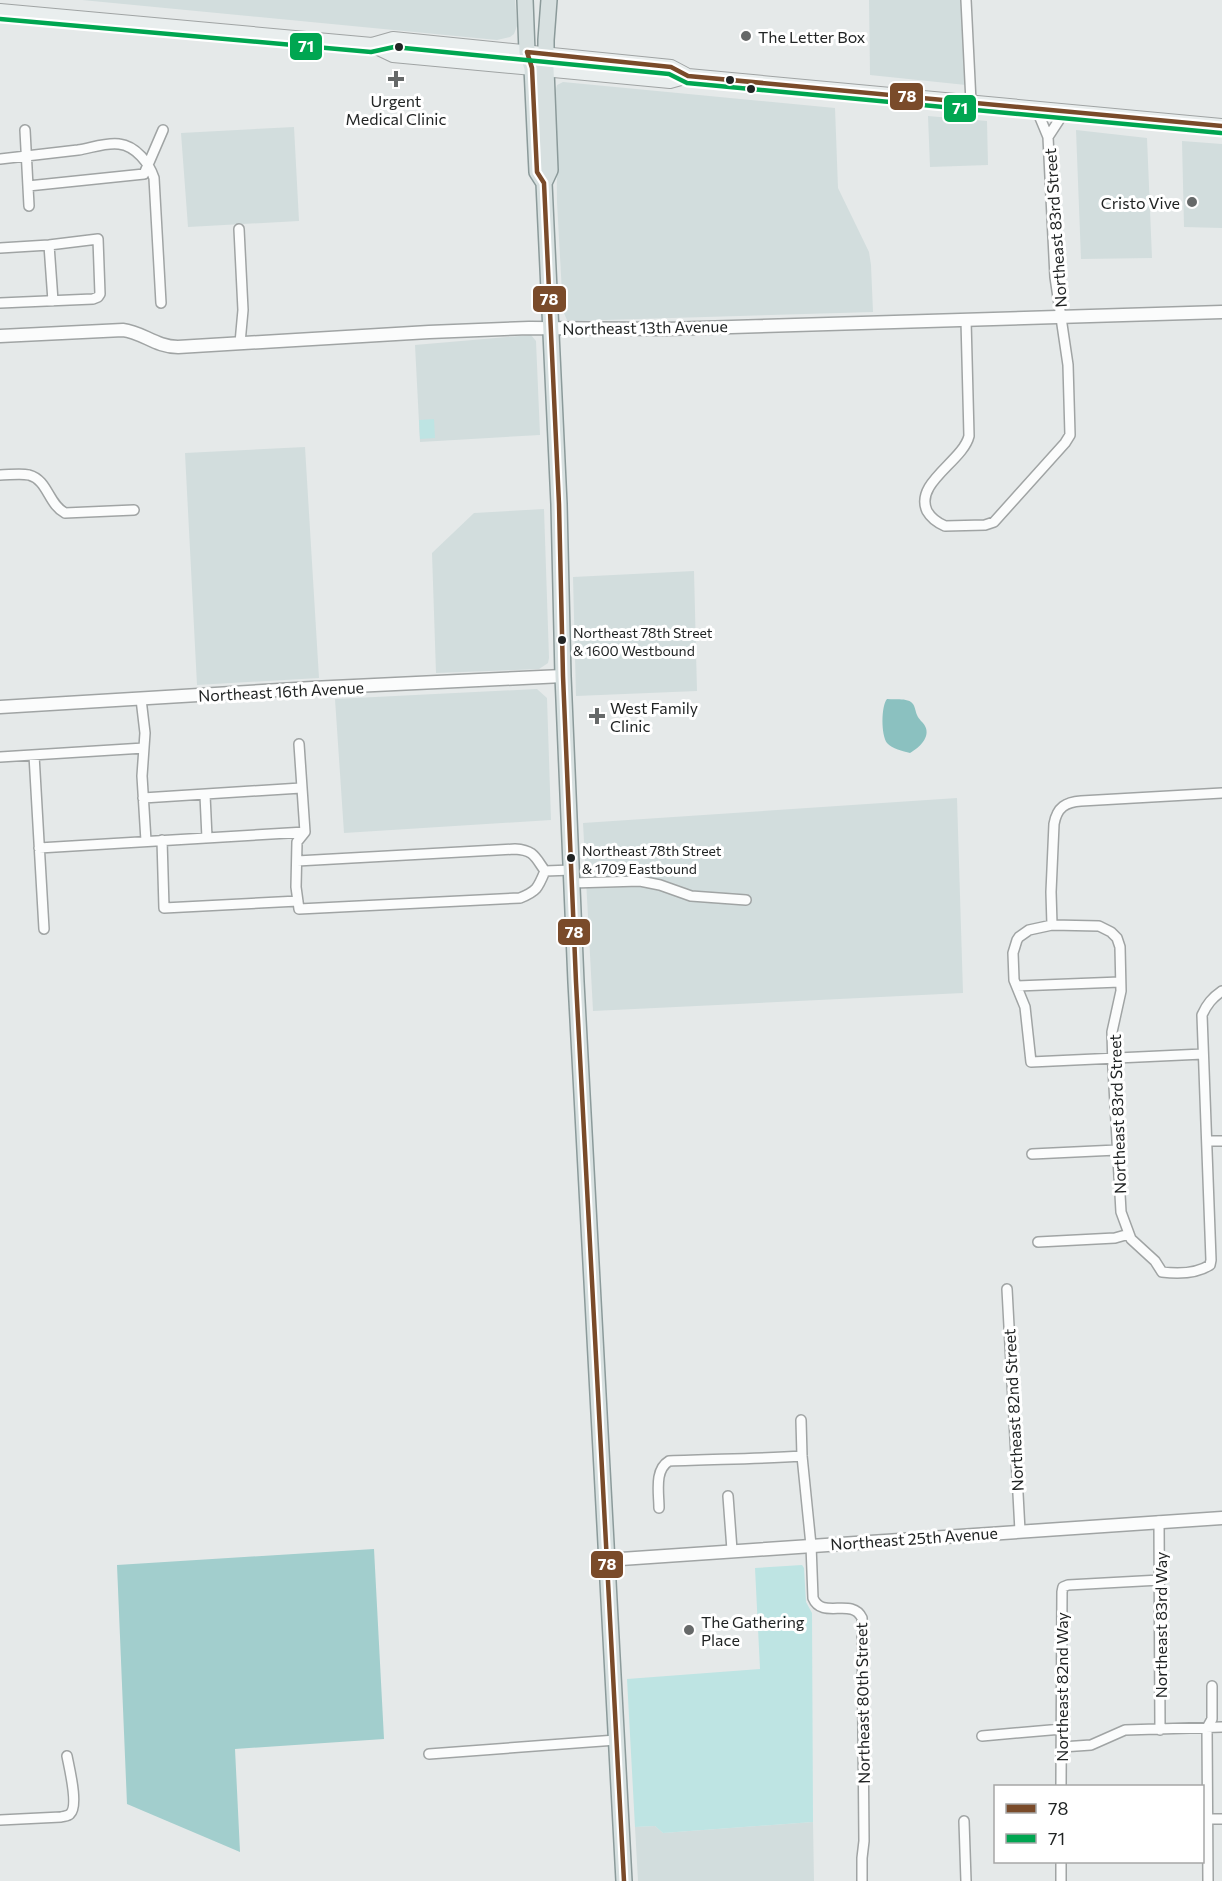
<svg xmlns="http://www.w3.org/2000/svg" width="1222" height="1881" viewBox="0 0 1222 1881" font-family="Commissioner,sans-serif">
<rect width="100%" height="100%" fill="#e5e9e9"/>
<path fill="#d2dddd" d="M82,0H515L517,26L514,34L510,37L497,40Z
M869,0H963L966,85L870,75Z
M563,82L835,108L838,188L869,252L871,265L873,312L571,321L567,320L563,311L557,202L556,89L557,85Z
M928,116L987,121L988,165L930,167Z
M294,127L299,221L188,227L181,133Z
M1076,130L1147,138L1152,258L1081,259Z
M1182,141L1222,144V228L1184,227Z
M531,335L536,341L540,435L420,442L415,345Z
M305,447L319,678L197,685L185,453Z
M544,509L549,658L548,663L539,669L436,673L432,553L474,513Z
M694,571L697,691L576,696L573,577Z
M537,689L547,698L551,820L344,833L335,699Z
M957,798L963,993L593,1011L583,823Z
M813,1822L814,1881H638L635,1827L655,1826L663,1833Z"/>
<path fill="#bee4e3" d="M434,419L435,438L420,439L419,420Z
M802,1565L804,1568L806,1602L812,1613L813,1822L663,1833L655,1826L635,1827L627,1679L760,1669L755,1568Z"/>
<path fill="#a2cecd" d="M374,1549L384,1739L235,1749L240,1852L127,1804L117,1565Z"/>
<path fill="#8bc1c0" d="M887,699C894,700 905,698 911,702C915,705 915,710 917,715C919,720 923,722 925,726C931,737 919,748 910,753C903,751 892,749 887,743C881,735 881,706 887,699Z"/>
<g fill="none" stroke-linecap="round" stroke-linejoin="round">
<defs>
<path id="minor" d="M966,0L971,102
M25,130L29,206
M1048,137L1065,111
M0,159C26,156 52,153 78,150C91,148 107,142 119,144C136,146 149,163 154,178L161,303
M28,186L144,174L163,130
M239,229L243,310L240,343
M49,245L53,301
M0,248L49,245L98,239L100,294L98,297L93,299L0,303
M966,320L969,436C963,461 914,483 927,511C931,518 938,523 945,526L985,525L994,522L1065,443L1070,435L1068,365L1055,277L1048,137L1036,108
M0,475C9,475 20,473 29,475C48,480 48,504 65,513L134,510
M141,699L145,733L142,776L146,841
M299,744L305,832L297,842L296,887L299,909L520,898C537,891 538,888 545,871
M34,755L44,929
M0,757L144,748
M205,795L207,838
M143,798L301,788
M162,840L164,908L298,901
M39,848L305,832
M297,861L515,849C534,850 535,857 545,871L572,870
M572,883L640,881L660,885L691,896L746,900
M1052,925L1051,892L1054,824C1057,807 1066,802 1081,801L1222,793
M1017,986L1120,982
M1203,1054L1031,1062L1025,1007L1014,980L1013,953L1017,940L1019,937L1029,930L1052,925L1099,926L1111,932L1117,938L1120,947L1121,991L1112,1032L1113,1068L1121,1212L1131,1239L1155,1261L1162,1272C1178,1274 1196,1274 1210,1265L1211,1260L1202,1015C1207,1004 1212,998 1222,991
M1208,1141H1222
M1032,1154L1117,1150
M1038,1242L1115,1238L1129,1234
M1007,1289L1020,1531
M801,1420L802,1456L811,1545L813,1598C822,1620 852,1597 862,1618L864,1841L862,1858V1881
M728,1496L732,1550
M659,1508C659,1493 654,1470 669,1461C713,1459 758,1459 802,1456
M1159,1521L1160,1730
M982,1736L1062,1729
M1062,1747L1091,1745L1125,1730L1222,1727
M429,1754L616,1740
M1061,1786L1062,1592L1063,1587L1068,1585L1160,1580
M1202,1819H1222
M0,1820L61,1817C65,1816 68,1816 70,1814C79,1806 69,1767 67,1756
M964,1821L966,1881
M1061,1862V1881
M1208,1881L1207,1728L1212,1719V1686"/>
<path id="tertiary" d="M0,336L123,330C142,332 156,347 178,347L429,332L529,328L666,329L1222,312
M0,707L312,688L563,676
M606,1560L1222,1518"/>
<path id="secondary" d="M0,11L372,45L393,55L670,81L688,76L1222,126
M372,45L393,39L671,67L688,76"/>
<path id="primary" d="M525,0L527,52L532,68L537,172L544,183
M549,0L546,40V69L550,170L544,183L559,504L563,676L576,982L624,1881"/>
</defs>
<use href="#minor" stroke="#a0a4a4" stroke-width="12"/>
<use href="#tertiary" stroke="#a0a4a4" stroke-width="15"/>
<use href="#secondary" stroke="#a0a4a4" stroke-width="16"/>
<use href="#primary" stroke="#8b9a9a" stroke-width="18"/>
<use href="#minor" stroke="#fbfcfc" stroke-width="9"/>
<use href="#tertiary" stroke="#fbfcfc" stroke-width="12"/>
<use href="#secondary" stroke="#e9eeee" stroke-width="14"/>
<use href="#primary" stroke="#d7e0e0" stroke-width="15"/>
<defs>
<path id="bus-1" d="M624,1881L576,982L563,676L559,504L544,183L537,172L532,68L527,52L671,67L688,76L1222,126"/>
<path id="bus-2" d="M0,19L371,52L394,47L669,74L687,83L1221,133"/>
</defs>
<use href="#bus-1" stroke="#fff" stroke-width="9"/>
<use href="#bus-2" stroke="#fff" stroke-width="9"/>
<use href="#bus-1" stroke="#7a4b2a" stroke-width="4.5"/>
<use href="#bus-2" stroke="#00a651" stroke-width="4.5"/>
</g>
<g fill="#666969" stroke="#fff" stroke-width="2">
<circle cx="746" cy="36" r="6"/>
<path d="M393 70h6v6h6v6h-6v6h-6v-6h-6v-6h6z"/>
<circle cx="1192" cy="202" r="6"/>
<path d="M594 707h6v6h6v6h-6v6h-6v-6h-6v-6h6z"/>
<circle cx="689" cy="1630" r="6"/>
</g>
<g fill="#212424" stroke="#fff" stroke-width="2">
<circle cx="399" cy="47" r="5"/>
<circle cx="730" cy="80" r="5"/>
<circle cx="751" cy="89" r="5"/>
<circle cx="562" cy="640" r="5"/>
<circle cx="571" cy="858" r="5"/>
</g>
<g text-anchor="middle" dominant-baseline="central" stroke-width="6" stroke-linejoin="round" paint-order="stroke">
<g font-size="14" fill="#212424" stroke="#fff" text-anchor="start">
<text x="573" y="632">Northeast 78th Street<tspan x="573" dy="18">&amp; 1600 Westbound</tspan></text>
<text x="582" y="850">Northeast 78th Street<tspan x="582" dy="18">&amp; 1709 Eastbound</tspan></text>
</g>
<g font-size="16" fill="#212424" stroke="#fff" text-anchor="start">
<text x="758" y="36">The Letter Box</text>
<text x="396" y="100" text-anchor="middle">Urgent<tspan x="396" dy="18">Medical Clinic</tspan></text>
<text x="1180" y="202" text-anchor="end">Cristo Vive</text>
<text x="610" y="707">West Family<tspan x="610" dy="18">Clinic</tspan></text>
<text x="701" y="1621">The Gathering<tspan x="701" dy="18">Place</tspan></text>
</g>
<g font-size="16" fill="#212424" stroke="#fff">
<text transform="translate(1055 228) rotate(-94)">Northeast 83rd Street</text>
<text transform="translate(645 327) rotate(-1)">Northeast 13th Avenue</text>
<text transform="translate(281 691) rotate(-3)">Northeast 16th Avenue</text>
<text transform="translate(1117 1114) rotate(-92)">Northeast 83rd Street</text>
<text transform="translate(1013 1410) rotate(-93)">Northeast 82nd Street</text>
<text transform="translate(914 1538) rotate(-4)">Northeast 25th Avenue</text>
<text transform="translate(1160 1625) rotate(-90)">Northeast 83rd Way</text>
<text transform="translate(1061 1687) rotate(-90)">Northeast 82nd Way</text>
<text transform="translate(862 1703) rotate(-91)">Northeast 80th Street</text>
</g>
</g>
<g stroke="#fff" stroke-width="2">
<rect x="289" y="32" width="34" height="29" rx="6" fill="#00a651"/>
<rect x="889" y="82" width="35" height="29" rx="6" fill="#7a4b2a"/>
<rect x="943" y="94" width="34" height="29" rx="6" fill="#00a651"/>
<rect x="532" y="285" width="35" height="28" rx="6" fill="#7a4b2a"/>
<rect x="557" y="918" width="34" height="28" rx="6" fill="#7a4b2a"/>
<rect x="590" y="1550" width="34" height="29" rx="6" fill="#7a4b2a"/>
</g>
<g font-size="16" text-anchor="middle" font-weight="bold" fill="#fff">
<text x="306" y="52">71</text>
<text x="907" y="102">78</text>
<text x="960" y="114">71</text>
<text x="549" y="305">78</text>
<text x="574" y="938">78</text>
<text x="607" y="1570">78</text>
</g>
<rect x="994" y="1785" width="210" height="78" fill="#ffffff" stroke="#a6a7a7" stroke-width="1.5"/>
<rect x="1006" y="1804" width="30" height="9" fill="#7a4b2a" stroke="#a6a7a7" stroke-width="1.5"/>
<text x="1048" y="1815" font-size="18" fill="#212424">78</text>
<rect x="1006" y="1834" width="30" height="9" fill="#00a651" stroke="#a6a7a7" stroke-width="1.5"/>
<text x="1048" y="1845" font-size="18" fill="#212424">71</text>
</svg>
